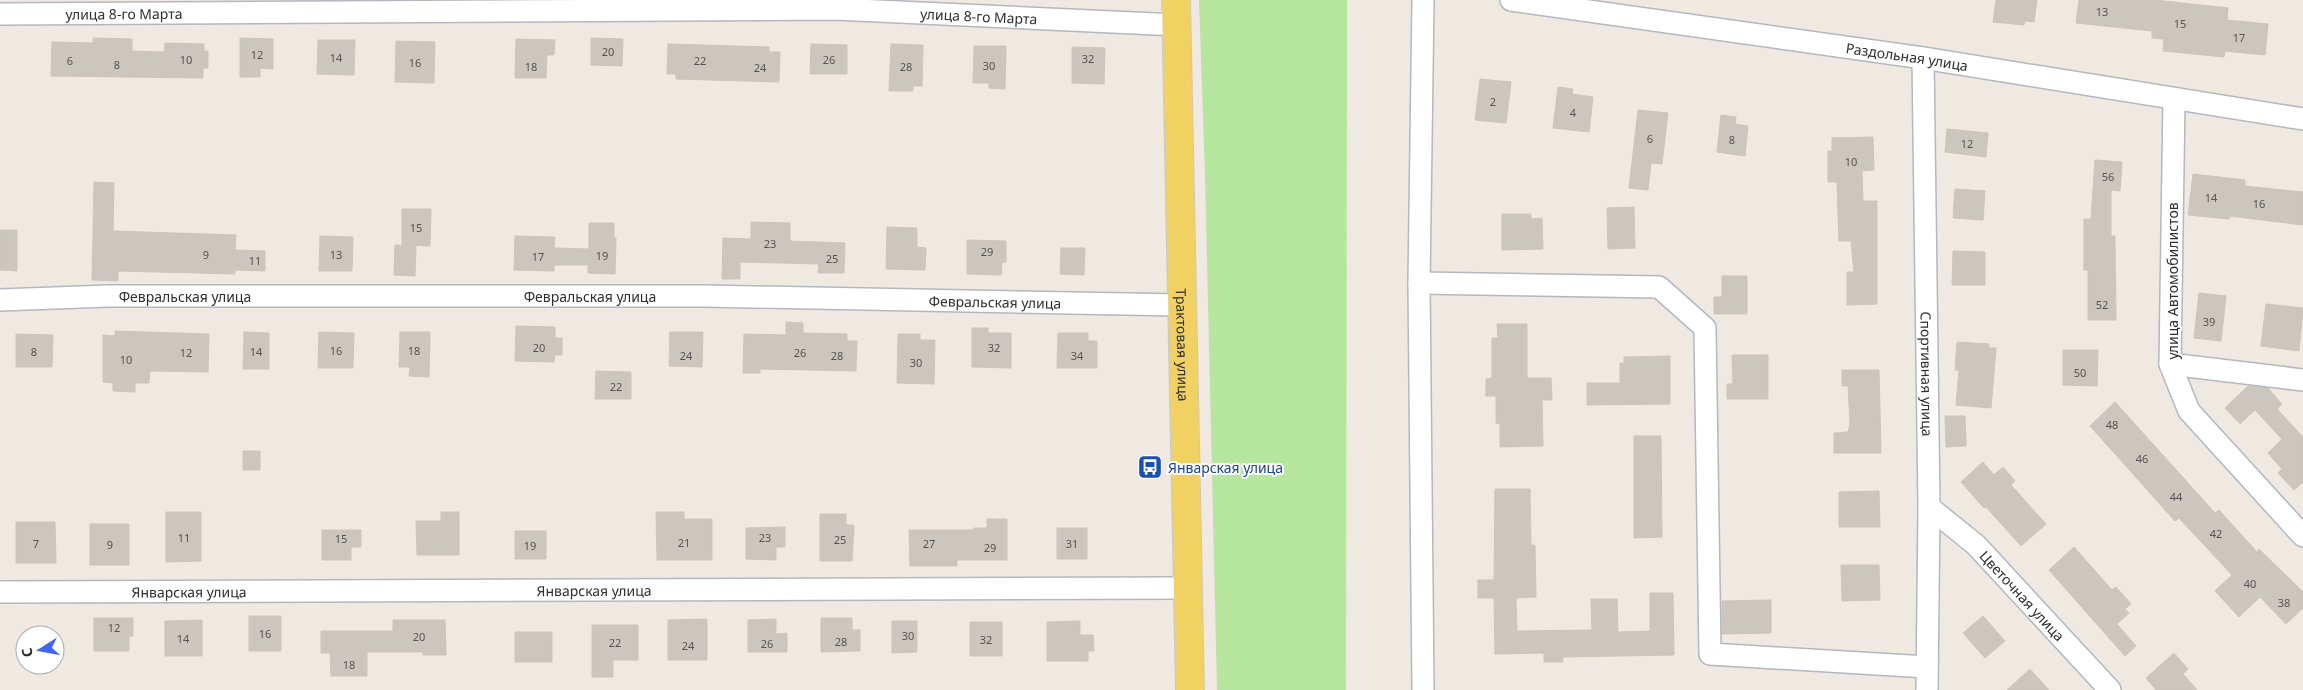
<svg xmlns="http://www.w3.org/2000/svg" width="2303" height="690" viewBox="0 0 2303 690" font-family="'Noto Sans',sans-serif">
<rect width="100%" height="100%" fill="#efe9e1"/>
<path fill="#b6e59e" d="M1199,0H1347L1346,690H1217L1205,175Z"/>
<path fill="#cbc7bf" stroke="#cbc5ba" d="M1996,0H2037L2034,22L2025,21L2024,25L1993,22Z
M2079,0H2155L2228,8L2227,20L2268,24L2265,55L2225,51L2224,57L2163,51L2164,39L2152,38V31L2076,23Z
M93,38L132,39V51L164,52L165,43L204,44V51H208V68H203V78L51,76L52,42L93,43Z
M240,38L273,39V69L260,68V77H240Z
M591,38L623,39L622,66L591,65Z
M516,39L555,40L554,55H547L546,78H515Z
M318,40H355L354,75L317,74Z
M396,41L435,42L434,83L395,82Z
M668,44L769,47V52H780L779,82L676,79V74H667Z
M811,44L847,45V74H810Z
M891,44L923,45L922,86H913V91H889Z
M974,46H1006L1005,89L989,88V83H973Z
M1072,47L1105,48L1104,84L1072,83Z
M1480,79L1511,82L1506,123L1475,120Z
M1558,87L1573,89L1572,94L1593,97L1589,132L1553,128Z
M1638,110L1668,113L1662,164L1651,163L1648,190L1629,188Z
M1721,115L1736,117L1735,124L1748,126L1745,156L1717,152Z
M1947,129L1988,133L1986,157L1945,152Z
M1873,137L1874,170L1862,171L1863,201H1877V304L1847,305V272H1854L1851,241H1839L1837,182H1828V151H1832V138Z
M2095,160L2122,162L2120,191L2111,190V236H2115L2116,320H2088V270H2084V219H2091Z
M2193,174L2245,180V186L2303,192V225L2229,216V219L2188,215Z
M94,182L114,183L113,231L236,235L235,250L265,251V271L235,270V274L118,271V281L92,280Z
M1955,189L1985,191L1983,220L1953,218Z
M1634,207L1635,248L1608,249L1607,208Z
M402,209H431L430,246L402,245Z
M1502,214H1531V219L1542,218L1543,249L1502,250Z
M751,222L790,223V241L845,243L844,273H818L819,264L740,262V279H722L723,238L751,239Z
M589,223H614V237L616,238L615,274L588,273V265H554V271L514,270L515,236L555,237L554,248L589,249Z
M887,227L917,228V247L926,248L925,270L886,269Z
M0,230H17V271L0,270Z
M320,236L353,237L352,271H319Z
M967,240L1006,241V262H1002L1001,275L967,274Z
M395,245L416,246L415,276L394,275Z
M1061,248H1085L1084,275L1060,274Z
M1953,251L1985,252V285H1952Z
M1722,276H1747V314H1714V297H1722Z
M2199,293L2226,296L2221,341L2194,338Z
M2266,304L2303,308L2299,351L2261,346Z
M786,322L803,323V333L847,334V341H857L856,371L760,369V373H743L744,334L786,335Z
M1497,324H1527V378H1551L1552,400H1542L1543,446L1500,447V424L1496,423V396H1486V379L1492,378V338H1498Z
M516,326L555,327V338H562V355H555L554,362L515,361Z
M972,328H988V333H1011V368L972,367Z
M115,331L209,334L208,372L150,371L149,383H135V392L113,391V383L103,382V335L115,336Z
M244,332L269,333V369H243Z
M319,332L354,333L353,368H318Z
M400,332H430L429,377L409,376L410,367H399Z
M670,332H703L702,367L669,366Z
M1058,333H1088V341H1097V368H1057Z
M16,334L53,335L52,367H16Z
M898,334H920V340H935L934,384L897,383Z
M1957,342L1989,344V348H1996L1991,408L1956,405L1959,370H1955Z
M2063,350H2098L2097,386L2063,385Z
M1732,355H1768V399H1727V384H1733Z
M1670,356V404L1587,405V383H1620V363H1624V357Z
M1842,370H1879L1881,453H1834V433L1848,432L1850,424L1848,386H1842Z
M596,371L631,372V399H595Z
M2248,386L2268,388L2282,404L2277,409L2303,437V482L2294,490L2278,473L2282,469L2268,453L2282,439L2255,410L2240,424L2225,408Z
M2115,402L2215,513L2219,510L2257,552L2259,549L2303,592V608L2286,624L2260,597L2239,617L2215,591L2232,575L2179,518L2175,521L2090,426Z
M1945,416H1965L1966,446L1946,447Z
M1634,436H1661L1662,537L1634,538Z
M243,451H260V470H243Z
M1983,462L1994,475L2003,467L2015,481L2011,485L2046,524L2021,546L1986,507L1984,508L1961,482Z
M1495,489H1530L1531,545H1535L1536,597L1516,598L1517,631L1592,630L1591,599H1617L1618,632L1650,631V593H1673L1674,655L1563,657V662H1544V653L1495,654L1494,598H1478V580H1494Z
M1879,491L1880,527H1839V492Z
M166,512H201V561L166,562Z
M441,512H459V555H417L416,521H441Z
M656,512H684V519H712V560H657Z
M820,514H846V525H854L852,561H820Z
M987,519H1007V560H957V566H910L909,530H974V528H987Z
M16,522H55L56,563H16Z
M90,524H129V565H90Z
M785,527V547H776V560L746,559V528Z
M1057,528H1087V559H1057Z
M322,530H361V547H351V560H322Z
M515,531H546V559H515Z
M2074,547L2112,590L2116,587L2131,604L2125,609L2129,613L2117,624L2136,646L2125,656L2049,570Z
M1841,565H1879L1880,600L1842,601Z
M1771,600V633L1722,634V601Z
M249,616H281V651H249Z
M1983,616L2005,641L1985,658L1963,633Z
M94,618H133V636H129V651H94Z
M821,618H852V630H860V651L821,652Z
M707,619V660H668V620Z
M776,619V634L787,633V652H748V620Z
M202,620V656H165V621Z
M393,620H445L446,655H423V652H367V676H331L330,653H321V631H393Z
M892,621H917V652L892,653Z
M1080,621V635H1093L1094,651H1088V661H1047V622Z
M970,622H1002V656H970Z
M592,625H638V660H613V677H592Z
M515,632H552V662H515Z
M2174,653L2188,669L2183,674L2197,690H2156L2146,678Z
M2030,669L2049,690H2007Z"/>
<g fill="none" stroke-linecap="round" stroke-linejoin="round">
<defs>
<g id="minor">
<path d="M1423,0L1419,283L1423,690"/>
<path id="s1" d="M1511,0L1923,58L2303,119"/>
<path id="s2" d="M0,14L835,9L1177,25"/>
<path id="s3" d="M1923,58L1929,507L1927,690"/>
<path d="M2174,99L2170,364L2189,411L2303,536"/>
<path d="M1419,283L1659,287L1705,328L1710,654L1927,667"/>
<path id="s4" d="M0,300L108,296H704L1181,305"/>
<path d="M2170,364L2303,380"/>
<path id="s5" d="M1929,507L1976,545L2110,690"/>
<path id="s6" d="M0,592L1188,588"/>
</g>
<g id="primary">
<path id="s7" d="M1176,0L1190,690"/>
</g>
</defs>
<use href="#minor" stroke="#b4b7c1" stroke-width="24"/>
<use href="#primary" stroke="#c9c9c9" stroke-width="30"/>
<use href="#minor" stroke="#fff" stroke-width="21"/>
<use href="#primary" stroke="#f2d163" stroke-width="28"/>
</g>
<defs>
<symbol id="bus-square" viewBox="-11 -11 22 22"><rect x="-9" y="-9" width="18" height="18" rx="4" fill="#1a4fb4" stroke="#fff"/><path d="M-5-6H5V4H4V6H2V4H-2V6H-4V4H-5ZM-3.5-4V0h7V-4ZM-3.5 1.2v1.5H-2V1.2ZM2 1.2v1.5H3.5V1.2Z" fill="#fff"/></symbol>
</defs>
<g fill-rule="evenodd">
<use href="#bus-square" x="1136" y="453" width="28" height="28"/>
</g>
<g text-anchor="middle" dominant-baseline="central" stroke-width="4" stroke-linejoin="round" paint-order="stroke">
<g font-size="11" fill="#555452">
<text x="2102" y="11">13</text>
<text x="2180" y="23">15</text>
<text x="2239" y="37">17</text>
<text x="608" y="51">20</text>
<text x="257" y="54">12</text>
<text x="336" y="57">14</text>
<text x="1088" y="58">32</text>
<text x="186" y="59">10</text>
<text x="829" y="59">26</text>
<text x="70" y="60">6</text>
<text x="700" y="60">22</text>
<text x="415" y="62">16</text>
<text x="117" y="64">8</text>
<text x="989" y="65">30</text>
<text x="531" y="66">18</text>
<text x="906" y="66">28</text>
<text x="760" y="67">24</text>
<text x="1493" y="101">2</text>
<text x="1573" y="112">4</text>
<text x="1650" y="138">6</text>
<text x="1732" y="139">8</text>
<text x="1967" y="143">12</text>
<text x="1851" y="161">10</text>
<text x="2108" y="176">56</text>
<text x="2211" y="197">14</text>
<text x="2259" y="203">16</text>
<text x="416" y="227">15</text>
<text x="770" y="243">23</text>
<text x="987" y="251">29</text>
<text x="206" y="254">9</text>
<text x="336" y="254">13</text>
<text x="602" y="255">19</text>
<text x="538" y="256">17</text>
<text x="832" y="258">25</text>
<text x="255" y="260">11</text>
<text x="2102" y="304">52</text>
<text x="2209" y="321">39</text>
<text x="539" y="347">20</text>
<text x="994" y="347">32</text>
<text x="336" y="350">16</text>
<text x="414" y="350">18</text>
<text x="34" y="351">8</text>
<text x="256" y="351">14</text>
<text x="186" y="352">12</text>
<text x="800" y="352">26</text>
<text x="686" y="355">24</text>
<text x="837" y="355">28</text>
<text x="1077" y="355">34</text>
<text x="126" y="359">10</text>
<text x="916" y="362">30</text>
<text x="2080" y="372">50</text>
<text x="616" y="386">22</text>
<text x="2112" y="424">48</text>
<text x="2142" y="458">46</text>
<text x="2176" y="496">44</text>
<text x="2216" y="533">42</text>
<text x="184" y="537">11</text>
<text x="765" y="537">23</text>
<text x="341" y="538">15</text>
<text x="840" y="539">25</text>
<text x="684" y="542">21</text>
<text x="36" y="543">7</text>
<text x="929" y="543">27</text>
<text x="1072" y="543">31</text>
<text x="110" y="544">9</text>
<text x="530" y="545">19</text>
<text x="990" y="547">29</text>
<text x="2250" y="583">40</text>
<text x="2284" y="602">38</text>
<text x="114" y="627">12</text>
<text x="265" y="633">16</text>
<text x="908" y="635">30</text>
<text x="419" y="636">20</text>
<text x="183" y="638">14</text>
<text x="986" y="639">32</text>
<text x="841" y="641">28</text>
<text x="615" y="642">22</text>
<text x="767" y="643">26</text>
<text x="688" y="645">24</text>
<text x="349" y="664">18</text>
</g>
<g font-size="14" fill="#2e2e2e" stroke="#fff">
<text stroke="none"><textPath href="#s2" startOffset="124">улица 8-го Марта</textPath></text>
<text stroke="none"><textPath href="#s2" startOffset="979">улица 8-го Марта</textPath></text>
<text stroke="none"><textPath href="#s1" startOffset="400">Раздольная улица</textPath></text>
<text transform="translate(2172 281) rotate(-90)">улица Автомобилистов</text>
<text stroke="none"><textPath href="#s4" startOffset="185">Февральская улица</textPath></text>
<text stroke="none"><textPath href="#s4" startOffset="590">Февральская улица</textPath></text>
<text stroke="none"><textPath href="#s4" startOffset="995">Февральская улица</textPath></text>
<text stroke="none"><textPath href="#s7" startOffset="345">Трактовая улица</textPath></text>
<text stroke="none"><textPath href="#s3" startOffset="316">Спортивная улица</textPath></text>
<text stroke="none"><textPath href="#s6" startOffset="594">Январская улица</textPath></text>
<text stroke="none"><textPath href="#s6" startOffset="189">Январская улица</textPath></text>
<text stroke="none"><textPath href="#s5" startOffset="129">Цветочная улица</textPath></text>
</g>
<g font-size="14" fill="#164399" stroke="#fff" text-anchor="start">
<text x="1168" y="467">Январская улица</text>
</g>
</g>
<g transform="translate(40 650) rotate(259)"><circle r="24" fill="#ffffff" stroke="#ababab"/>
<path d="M0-4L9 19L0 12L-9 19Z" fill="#4264fb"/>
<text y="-8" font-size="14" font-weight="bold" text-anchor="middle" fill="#2e2e2e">С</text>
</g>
</svg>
